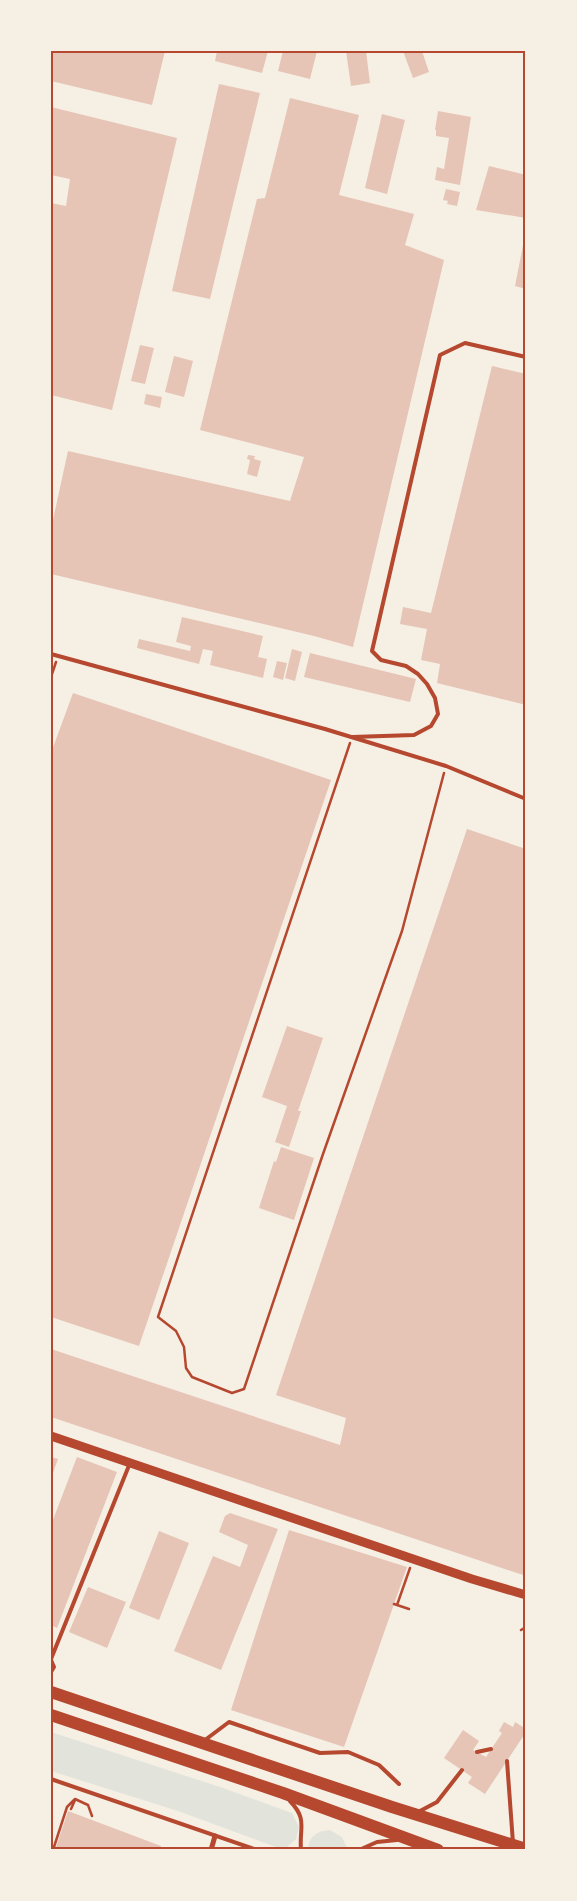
<svg xmlns="http://www.w3.org/2000/svg" width="577" height="1901" viewBox="0 0 577 1901" font-family="'Zilla Slab',serif">
<rect width="100%" height="100%" fill="#f6efe4"/>
<path fill="#e2e4dc" d="M51,1732L223,1788L292,1813L299,1827L296,1839L284,1850L181,1812L51,1771Z
M330,1830L342,1837L348,1850H308C309,1836 317,1831 330,1830Z"/>
<path fill="#e6c5b7" d="M51,51H165L152,105L51,81Z
M217,51H268L262,73L215,61Z
M283,51H317L310,79L278,71Z
M346,51H366L370,83L351,86Z
M403,51H422L429,72L413,78Z
M219,84L260,93L210,299L172,291Z
M290,98L359,115L339,195L414,214L405,245L444,260L353,647L314,636L51,574V529L68,451L290,501L304,457L200,430L257,199L265,198Z
M51,107L177,138L112,410L51,395V203L66,206L70,179L51,175Z
M438,111L471,117L460,185L435,180L437,167L444,169L449,138L436,136V130H435Z
M382,114L405,120L387,194L365,188Z
M489,166L526,175V218L476,210Z
M446,189L460,192L457,206L447,204L448,201L443,200Z
M525,235H526V289L515,286Z
M140,345L154,348L145,384L131,381Z
M174,356L193,361L184,397L165,392Z
M492,366L526,374V705L437,683L440,664L421,660L427,629L400,624L403,607L431,613Z
M146,394L162,397L160,408L144,404Z
M248,455L255,456L254,459L261,461L257,477L247,474L250,460L247,459Z
M182,617L263,636L258,657L267,659L263,678L210,665L213,651L203,649L199,664L137,648L139,639L190,651L191,646L176,642Z
M292,649L302,652L295,681L285,678Z
M310,653L416,679L410,702L304,677Z
M277,661L287,663L283,680L273,677Z
M73,693L331,780L139,1346L51,1317V753Z
M467,829L526,849V1576L51,1417V1349L340,1445L346,1418L276,1395Z
M287,1026L323,1038L298,1111H301L289,1147L275,1142L287,1106L262,1097Z
M281,1147L314,1158L294,1220L259,1208L274,1161L276,1162Z
M51,1457L58,1459L51,1478Z
M77,1457L117,1472L57,1628L51,1625V1525Z
M230,1513L278,1529L221,1670L174,1651L213,1556L240,1567L248,1545L219,1532L225,1516Z
M289,1530L407,1567L344,1747L231,1710Z
M159,1531L189,1543L159,1620L129,1608Z
M88,1587L126,1602L107,1648L69,1632Z
M504,1722L513,1727L515,1722L526,1729V1732L485,1794L468,1783L472,1777L444,1758L463,1730L479,1741L473,1750L486,1757L502,1733L499,1731Z
M68,1811L161,1846L160,1850H55Z"/>
<g fill="none" stroke-linecap="round" stroke-linejoin="round">
<path stroke="#b5482f" stroke-width="2.5" d="M51,677L56,662
M350,743L158,1317L176,1331L184,1347L186,1368L192,1377L232,1393L244,1389L323,1154L402,931L444,773
M394,1604L397,1605L410,1568
M397,1605L409,1609
M521,1630L526,1627
M75,1799L88,1805L92,1816
M71,1809L75,1800
M53,1850L67,1807L75,1799"/>
<path stroke="#b5482f" stroke-width="4" d="M51,654L325,729L446,766L526,799
M352,737L414,735L431,726L438,714L435,698L427,684L418,674L406,666L381,660L372,651L440,355L465,343L526,357
M51,1659L130,1463
M51,1660L54,1667L51,1672
M205,1740L229,1722L320,1753L348,1752L379,1765L399,1784
M477,1752L491,1749
M507,1761L513,1843
M51,1779L257,1850
M290,1801C308,1820 299,1827 301,1850
M420,1811L437,1802L462,1770
M359,1850L377,1842L397,1840"/>
<path stroke="#b5482f" stroke-width="5" d="M211,1850L215,1836"/>
<path stroke="#b5482f" stroke-width="9" d="M51,1436L472,1579L526,1595"/>
<path stroke="#b5482f" stroke-width="12" d="M51,1692L392,1807L526,1849
M51,1715L283,1793L438,1850"/>
</g>
<rect width="577" height="1901" fill="none" stroke="#f6efe4" stroke-width="105"/>
<rect x="52" y="52" width="472" height="1796" fill="none" stroke="#b5482f" stroke-width="2"/>
</svg>
